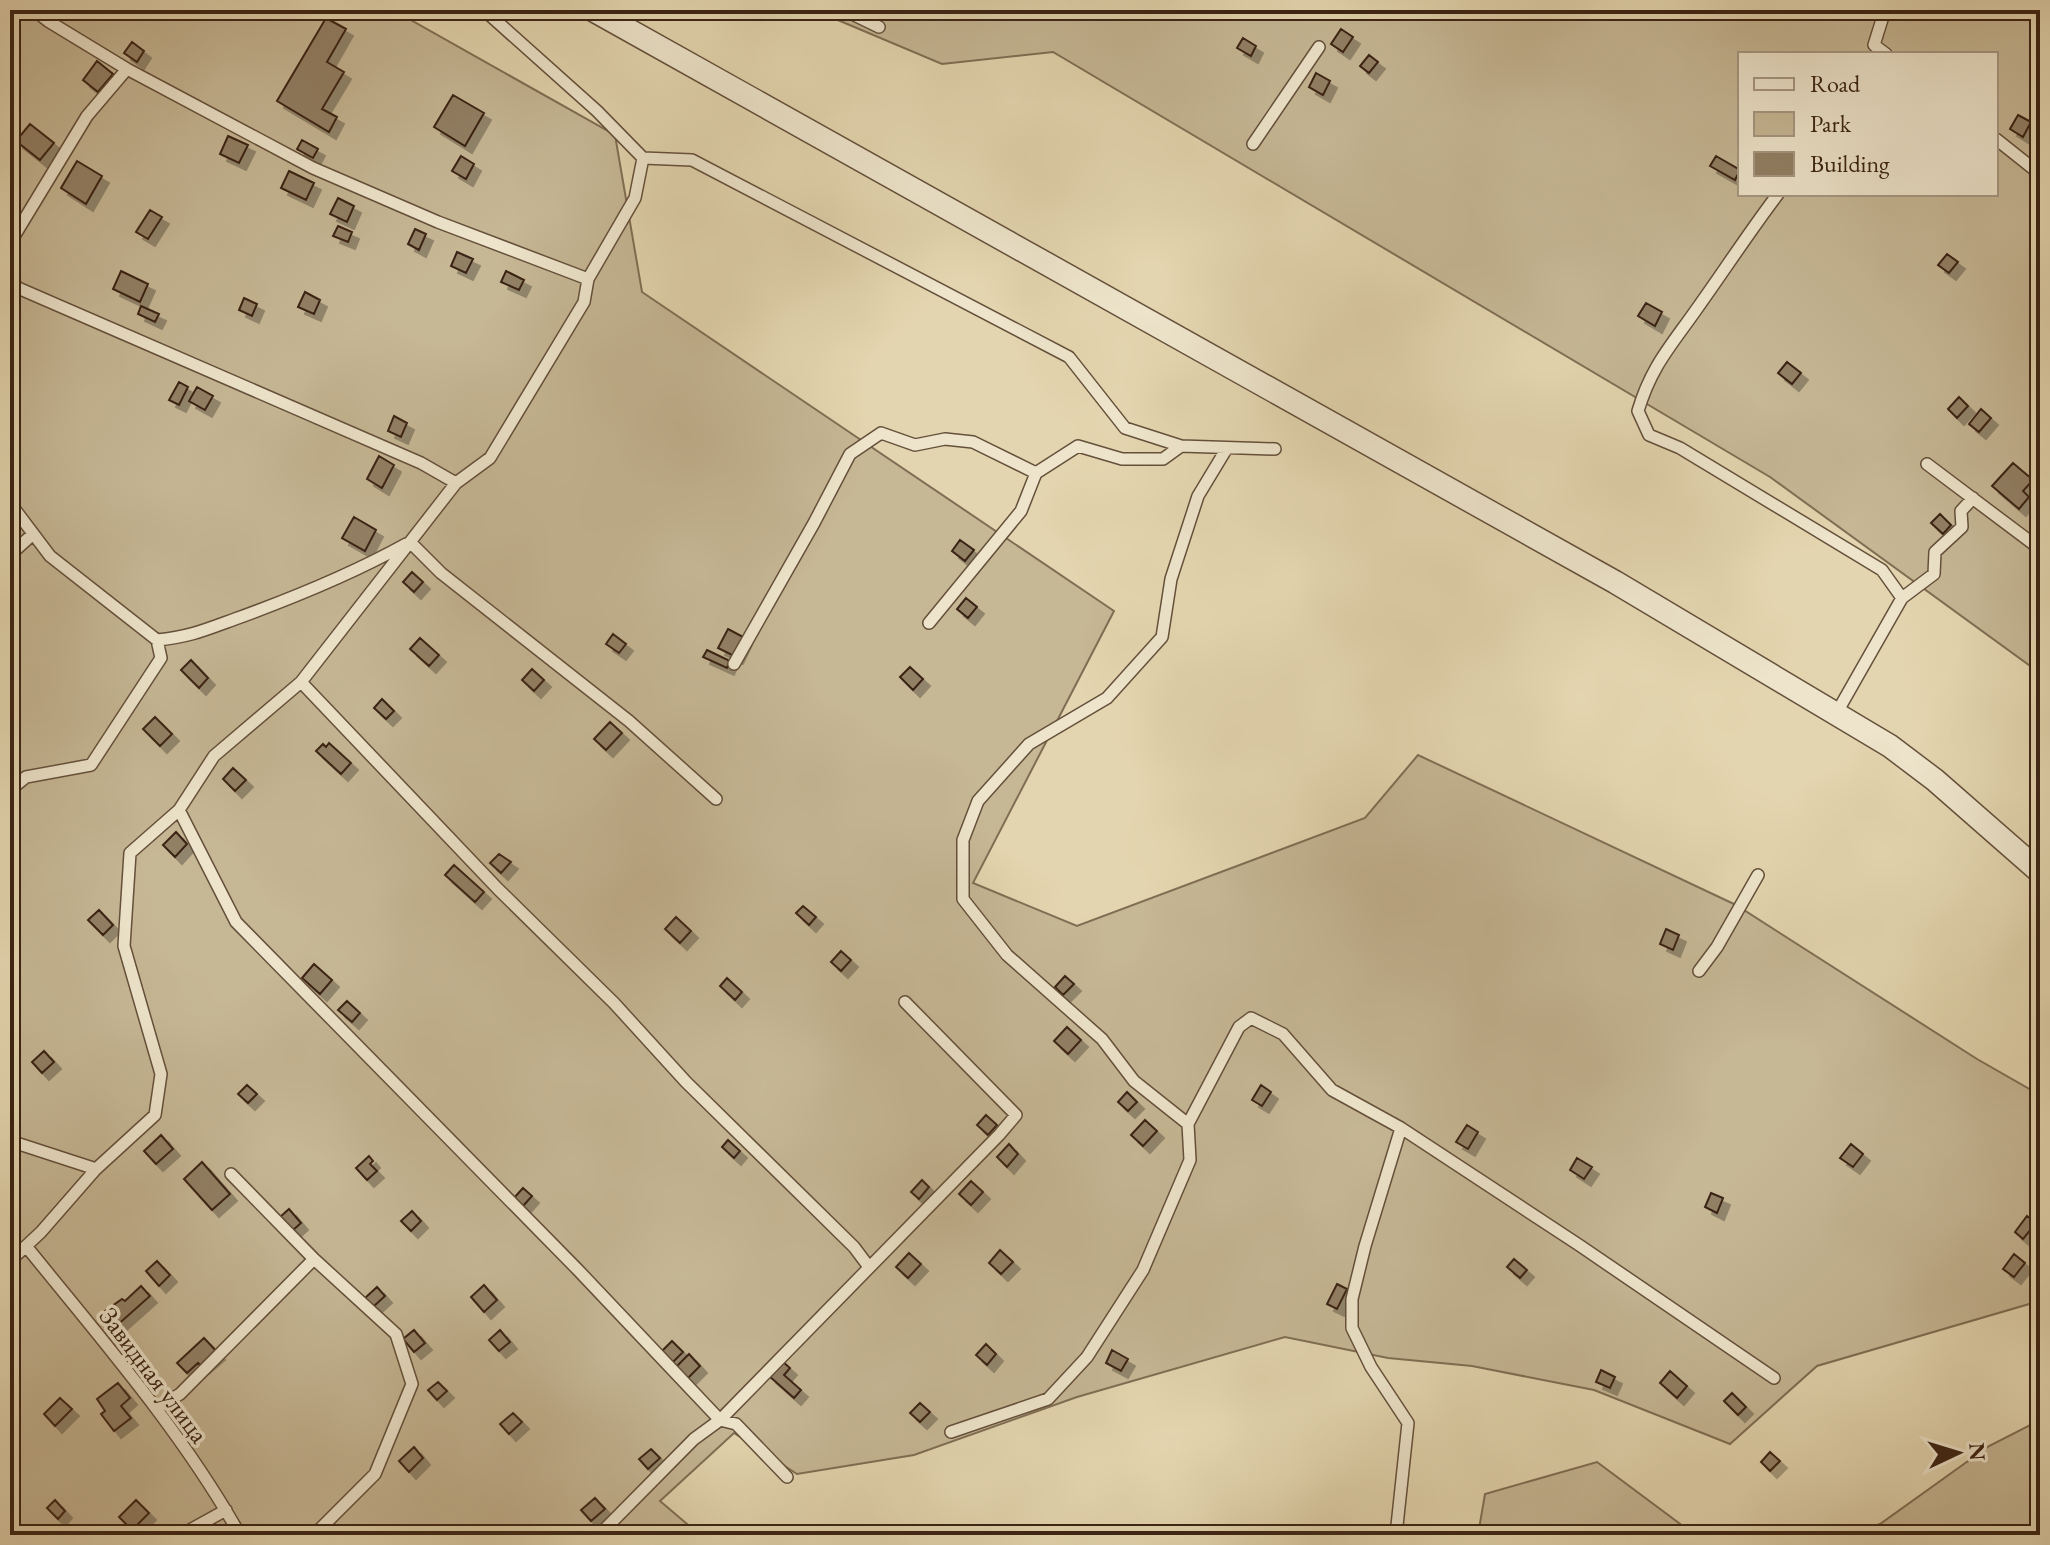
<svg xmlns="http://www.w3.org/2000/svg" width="2050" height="1545" viewBox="0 0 2050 1545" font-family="'EB Garamond',serif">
<defs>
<filter id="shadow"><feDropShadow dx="7" dy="7" stdDeviation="0" flood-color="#0004"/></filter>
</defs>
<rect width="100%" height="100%" fill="#e3d5af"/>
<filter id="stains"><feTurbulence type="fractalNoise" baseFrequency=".0025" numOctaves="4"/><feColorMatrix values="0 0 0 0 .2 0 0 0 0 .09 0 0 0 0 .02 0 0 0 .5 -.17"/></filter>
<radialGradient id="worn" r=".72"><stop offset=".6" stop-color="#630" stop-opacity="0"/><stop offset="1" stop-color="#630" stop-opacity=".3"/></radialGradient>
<path fill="#c6b795" stroke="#806e54" stroke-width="2" fill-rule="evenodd" d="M10,10H393L615,135L642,292L1114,611L973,883L1077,926L1365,818L1418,755L1736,905L1977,1059L2040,1095V1299L2036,1302L1817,1366L1730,1444L1594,1390L1472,1366L1388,1358L1285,1337L1077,1397L914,1455L797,1474L734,1433L660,1501L700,1535H10Z
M814,10H2040V673L1770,477L1053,52L942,64ZM1740,54H1996V194H1740Z
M2040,1420V1535H1848L1880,1524L1989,1446Z
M1597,1462L1695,1535H1478L1485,1494Z"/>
<path fill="#928065" stroke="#3b2414" stroke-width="2" filter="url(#shadow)" d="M326,18L346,29L327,62L344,72L322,109L337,117L329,132L277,101Z
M1341,29L1353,37L1343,52L1331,44Z
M1243,38L1256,46L1251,56L1237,48Z
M132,42L144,51L137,62L124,53Z
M1369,55L1378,62L1369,73L1360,66Z
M97,61L113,74L98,92L83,80Z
M1316,73L1330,81L1323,95L1309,87Z
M453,95L484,113L465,146L434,127Z
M2018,115L2031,122L2023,137L2010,129Z
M30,124L54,143L40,160L16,141Z
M228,136L248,145L239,163L220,154Z
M302,140L318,149L313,158L297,149Z
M461,156L474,164L466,179L452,171Z
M1716,156L1740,170L1735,180L1710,166Z
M77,161L102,176L86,204L61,188Z
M289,171L314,183L306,200L281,188Z
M338,198L354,206L347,222L330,214Z
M150,210L162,217L148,239L136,232Z
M338,226L352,232L348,242L333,236Z
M415,229L426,234L419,250L408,244Z
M457,252L473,259L466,273L451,266Z
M1947,254L1958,262L1949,273L1938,265Z
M121,271L148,284L140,302L113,289Z
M506,271L524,280L519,290L501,282Z
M305,292L320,300L314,314L298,307Z
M244,298L257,304L252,316L239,310Z
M1646,303L1662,312L1655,326L1638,316Z
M141,306L159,314L155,322L138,314Z
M1787,362L1801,373L1792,384L1778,373Z
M179,382L188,387L179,405L169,400Z
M197,387L213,396L205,410L189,401Z
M1959,397L1968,406L1957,418L1948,409Z
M1981,409L1991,418L1979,432L1969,424Z
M394,416L407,423L401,437L388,431Z
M379,456L394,465L382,488L367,479Z
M2013,463L2033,480L2023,491L2029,497L2019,509L1992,486Z
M1940,514L1951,525L1943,534L1931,523Z
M354,517L376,530L365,551L342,538Z
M960,540L974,550L965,561L952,551Z
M412,572L423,582L414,592L403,582Z
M966,598L977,607L968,618L957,609Z
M728,629L745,638L736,657L718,648Z
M613,634L626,644L619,653L606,644Z
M420,638L439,655L429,666L410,649Z
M707,650L730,661L727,668L703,657Z
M191,660L208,678L199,688L181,670Z
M910,667L923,679L913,690L900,677Z
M532,669L544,680L534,691L522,680Z
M382,699L394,711L386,719L374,708Z
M155,717L172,734L160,746L143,729Z
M610,722L622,733L606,750L594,739Z
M329,743L351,763L341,774L316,751L323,744L326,747Z
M233,768L246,780L235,791L223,779Z
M176,832L187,844L175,857L163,845Z
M499,854L511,862L501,873L490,863Z
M454,865L484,892L475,902L445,875Z
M803,906L816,917L809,925L796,913Z
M99,910L113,925L103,935L88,920Z
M676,917L691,931L680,943L665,929Z
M1666,929L1679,935L1673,950L1660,944Z
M841,951L851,960L841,971L831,962Z
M314,964L332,980L320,994L302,978Z
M1065,976L1074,984L1063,995L1055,987Z
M727,978L742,992L735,1000L720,986Z
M347,1001L360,1013L352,1022L338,1010Z
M1067,1027L1081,1040L1068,1054L1054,1041Z
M44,1051L54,1062L42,1073L32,1062Z
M247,1085L257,1094L248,1103L238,1094Z
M1261,1085L1271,1092L1262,1106L1252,1100Z
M1127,1092L1137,1102L1128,1111L1118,1102Z
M986,1115L997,1125L988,1135L977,1125Z
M1145,1120L1157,1131L1143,1146L1131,1135Z
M1467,1125L1478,1132L1468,1149L1456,1142Z
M161,1135L173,1149L156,1164L144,1151Z
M728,1140L740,1151L734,1158L722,1147Z
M1009,1144L1018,1154L1007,1167L997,1157Z
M1851,1144L1863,1154L1853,1167L1840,1158Z
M369,1156L373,1161L370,1164L377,1171L367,1180L356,1168Z
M1577,1158L1592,1167L1584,1179L1570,1170Z
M202,1162L230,1194L212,1210L184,1179Z
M922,1180L929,1187L919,1199L911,1192Z
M971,1181L983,1192L971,1205L959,1194Z
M523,1188L532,1196L523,1206L514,1198Z
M1711,1193L1723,1198L1717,1213L1705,1207Z
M289,1209L301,1223L292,1231L280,1217Z
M412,1211L421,1221L411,1231L401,1221Z
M2027,1216L2036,1223L2023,1239L2015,1232Z
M1000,1250L1013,1262L1001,1274L989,1263Z
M909,1253L921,1264L908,1278L896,1267Z
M2014,1254L2025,1263L2014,1277L2003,1269Z
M1514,1259L1527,1270L1520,1278L1507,1267Z
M157,1261L170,1275L159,1286L146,1271Z
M1337,1284L1347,1289L1337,1309L1327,1304Z
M484,1285L497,1300L484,1312L471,1297Z
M141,1286L150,1296L114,1328L101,1314L122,1299L125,1301Z
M377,1287L385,1296L373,1307L365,1298Z
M414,1330L425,1343L414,1352L403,1339Z
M500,1330L510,1342L499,1351L489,1340Z
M204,1338L218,1353L202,1367L198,1363L187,1373L177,1363Z
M672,1341L683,1352L673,1362L662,1351Z
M986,1344L996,1354L987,1365L976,1355Z
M1112,1350L1128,1359L1121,1371L1106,1363Z
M689,1354L700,1366L687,1379L676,1367Z
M782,1361L790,1368L784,1375L801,1390L794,1398L769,1376Z
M1601,1370L1615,1377L1610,1388L1596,1382Z
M1670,1371L1687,1386L1677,1398L1660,1383Z
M438,1382L447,1391L437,1400L428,1390Z
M118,1383L130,1398L121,1406L131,1418L114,1431L101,1414L105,1411L97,1399Z
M1732,1393L1746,1407L1738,1415L1724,1401Z
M60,1398L72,1409L55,1426L44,1414Z
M920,1403L930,1412L920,1422L910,1413Z
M513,1413L522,1422L509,1434L500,1424Z
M414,1447L423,1458L409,1472L399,1461Z
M651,1449L660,1458L648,1469L639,1459Z
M1770,1452L1780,1461L1770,1471L1761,1462Z
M595,1498L605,1509L591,1521L581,1510Z
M55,1500L65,1511L58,1519L47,1508Z
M136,1500L149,1513L132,1530L119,1517Z"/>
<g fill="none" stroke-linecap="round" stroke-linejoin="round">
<defs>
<path id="lane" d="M34,10L48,21L127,69L313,168L438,222L588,279
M484,10L597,111L643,158L692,160L1069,357L1125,428L1181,446L1275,449
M844,10L879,27
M1885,10L1874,45L1886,54
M1996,139L2040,174
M1253,144L1319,47
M1778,194C1749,232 1724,271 1696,310C1670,347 1651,367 1638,411L1649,435L1680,448L1882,570L1902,598L1836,714
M10,243L87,116L127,69
M10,278L18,288L421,463L456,483
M1927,464L2040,549
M10,503L50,556L157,640C189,637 205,630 235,619C293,598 352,574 406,544
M410,542L441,573L629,721L716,799
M10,555L33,534
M1902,598L1934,574L1935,552L1962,527L1961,511L1973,498
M929,623L1021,511L1036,473
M734,664L814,523L850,454L881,433L915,445L945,439L973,442L1036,473L1078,446L1122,459H1163L1181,446
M301,682L498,889L614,1003L686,1082L854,1247L869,1267
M10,790L26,777L91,765L161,658L157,640
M179,810L236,922L578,1270L720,1420L736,1424L787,1477
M1699,971L1717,947L1758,875
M1188,1124L1134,1081L1102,1039L1007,955L963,899V840L978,801L1029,744L1107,698L1162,637L1171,579L1198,496L1227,448
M10,1141L96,1169
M231,1174L314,1259L396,1334L412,1384L375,1474L314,1535
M26,1246C101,1339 181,1430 240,1535
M10,1261L41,1232L96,1169L155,1115L161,1074L124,946L130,853L179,810L214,756L301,682L456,483L490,458L584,302L588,279L635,198L643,158
M156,1408L180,1394L314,1259
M951,1432L1048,1399L1087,1357L1143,1270L1190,1160L1188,1124L1239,1027L1251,1018L1283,1034L1332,1090L1401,1128L1579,1245L1774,1378
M181,1535L226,1510
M599,1535L694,1439L720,1420L999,1135L1016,1115L905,1002
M1396,1535L1408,1423L1371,1367L1352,1328V1299L1365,1246L1401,1128"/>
<path id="street" d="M593,10L1615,582L1890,746L1935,780L2040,872"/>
</defs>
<use href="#lane" stroke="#65503b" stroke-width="14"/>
<use href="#street" stroke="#65503b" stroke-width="25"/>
<use href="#lane" stroke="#ede4cb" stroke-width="11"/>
<use href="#street" stroke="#ede4cb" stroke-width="22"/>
</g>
<g text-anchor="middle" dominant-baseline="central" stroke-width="7" stroke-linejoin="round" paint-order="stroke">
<g font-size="26" fill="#3b2414" stroke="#ede4cb">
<text transform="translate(154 1375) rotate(53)">Завидная улица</text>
</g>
</g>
<rect width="2050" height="1545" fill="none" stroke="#e3d5af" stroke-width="40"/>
<rect x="12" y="12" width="2026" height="1521" fill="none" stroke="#3b2414" stroke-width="4"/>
<rect x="20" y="20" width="2010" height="1505" fill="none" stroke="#3b2414" stroke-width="2"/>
<rect x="1738" y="52" width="260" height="144" fill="#ede4cb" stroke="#a69782" stroke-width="2"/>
<rect x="1754" y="78" width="40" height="12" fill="#ede4cb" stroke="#a69782" stroke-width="2"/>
<text x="1810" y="92" font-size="24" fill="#3b2414">Road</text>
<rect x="1754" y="112" width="40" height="24" fill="#c6b795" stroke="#a69782" stroke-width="2"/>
<text x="1810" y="132" font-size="24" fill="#3b2414">Park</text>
<rect x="1754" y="152" width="40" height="24" fill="#928065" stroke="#a69782" stroke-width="2"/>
<text x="1810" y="172" font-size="24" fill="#3b2414">Building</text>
<g transform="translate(1958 1453) rotate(86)" stroke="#ede4cb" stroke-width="6" paint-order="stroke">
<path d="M0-6L14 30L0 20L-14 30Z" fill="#3b2414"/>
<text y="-12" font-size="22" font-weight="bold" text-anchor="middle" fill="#3b2414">N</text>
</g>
<rect width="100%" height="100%" filter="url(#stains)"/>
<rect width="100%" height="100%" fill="url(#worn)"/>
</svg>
